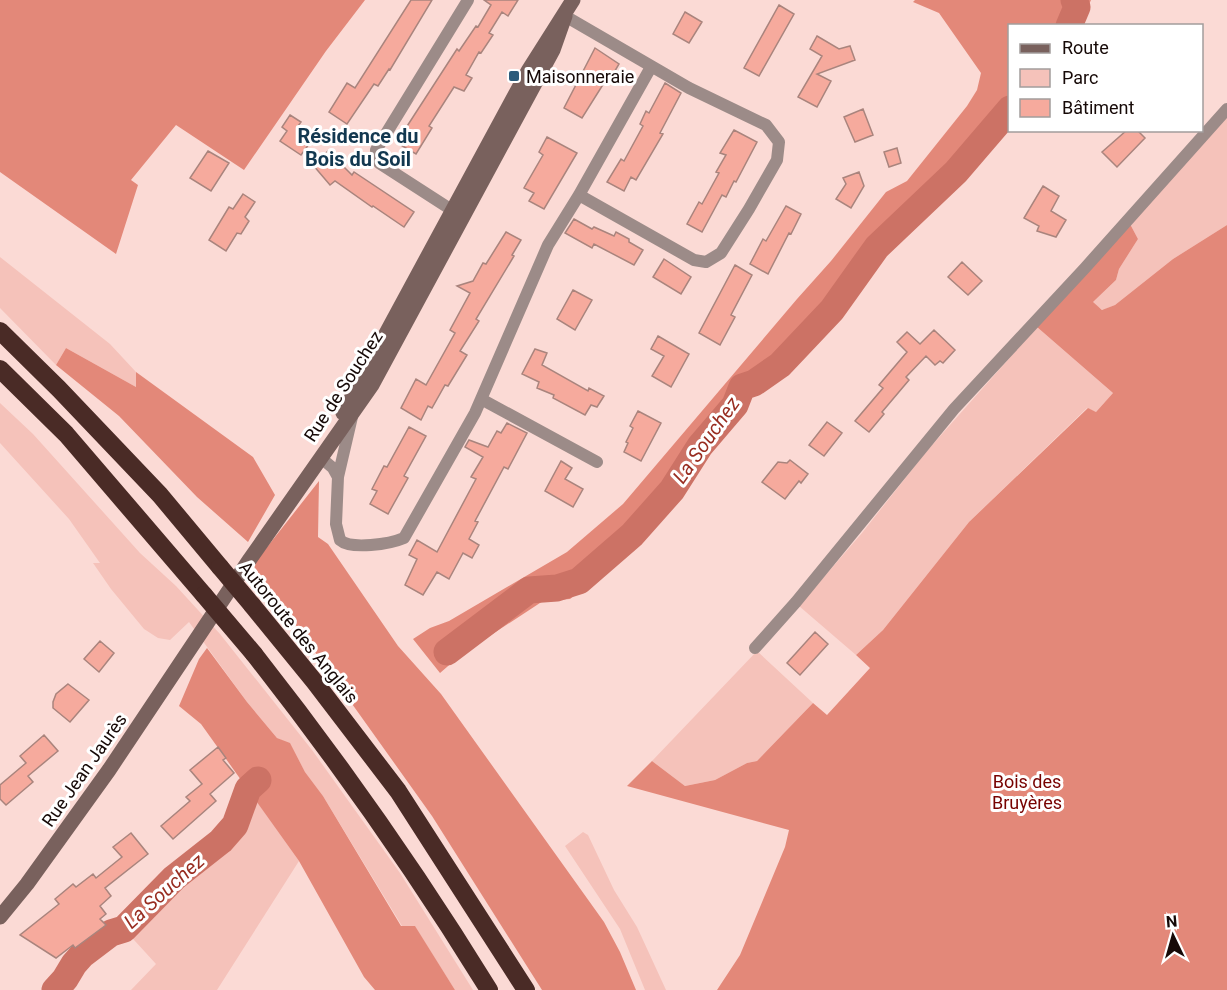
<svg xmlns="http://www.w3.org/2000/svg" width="1227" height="990" viewBox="0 0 1227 990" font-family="Roboto,sans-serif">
<rect width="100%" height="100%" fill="#fbdad5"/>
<path fill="#f5c2ba" d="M1227,117V225L1173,259L1115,305L1103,310L1092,303L1116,280L1119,269L1138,239L1130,224Z
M0,257L110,344L136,372V387L66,348L56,365L0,308Z
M1037,327L1113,393L1096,412L1087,408L969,522L883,630L856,655L799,606L862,533L926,452Z
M0,403L33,434L140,553L176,586L220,634L312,750L400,873L473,990H455L415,927L402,926L323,796L305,772L290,744L277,738L247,702L189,622L170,640L158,638L144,629L111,589L93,563H100L69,519L0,443Z
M757,651L813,703L757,761L747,763L715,780L685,786L652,761Z
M248,789L299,861L217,990H131L156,964L124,929L174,878L221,841L235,825Z
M583,832L588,835L614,890L637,927L666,990H645L620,929L565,846Z"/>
<path fill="#e38879" d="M0,0H365L326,51L244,170L176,125L131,180L138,185L116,254L0,172Z
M915,0H1091L1080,25L1010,26L1009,128L974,170L947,197L928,214L905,226L896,236L874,273L852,291L822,329L750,394L706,452L665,512L637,545L570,599L543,601L462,654L440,673L413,639L430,628L449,621L567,552L623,504L797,299L831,261L886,192L907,181L967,106L977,90L981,73L939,13L913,2Z
M1130,224L1138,239L1119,269L1116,280L1093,302L1102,310L1115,305L1173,259L1227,225V990H717L740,955L785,847L789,830L627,786L652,761L685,786L715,780L747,763L757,761L813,703L827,715L870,668L856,655L883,630L969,522L1088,408L1096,412L1113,393L1037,327Z
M66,348L136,387V372L253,457L275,495L248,542L197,497L119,416L56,365Z
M319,481L318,537L328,544L398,646L441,694L604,922L620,952L636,990H542L432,816L253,565Z
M207,648L247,702L277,738L290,743L305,772L323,796L401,926H415L455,990H375L364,977L299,861L201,724L179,706L199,659Z"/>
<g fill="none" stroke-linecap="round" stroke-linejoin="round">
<path stroke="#cc7265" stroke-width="27" d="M1069,26L1077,7L1074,0
M447,652L529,590L557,588L579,581L632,535L672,490L700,446L735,405L742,387L754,383L780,365L832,310L877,247L956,172L1010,109
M55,990L65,979L74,964L82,955L111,933L124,929L174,878L221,841L235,825L248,789L258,780"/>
</g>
<path fill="#f6aa9d" stroke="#a9847d" stroke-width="1.5" d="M411,0H432L390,70L389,69L378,86L374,84L347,124L329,112L347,83L355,88Z
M484,0H518L508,16L502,12L489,33L493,35L481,53L479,52L466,75L472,78L464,91L454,87L429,126L432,128L416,154L399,144L404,136L402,134L457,49L459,51L476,26L478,27L491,5Z
M779,5L794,14L759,76L744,68Z
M685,12L702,22L689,43L673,34Z
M817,36L839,49L850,46L855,60L817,74L831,81L817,107L798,97L822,56L810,49Z
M595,48L619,64L612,76L609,75L582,118L564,108Z
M665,83L681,93L660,133L663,134L636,180L631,177L624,191L607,182L621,159L624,161L643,126L640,124L646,111L649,113Z
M863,109L873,135L855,142L844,117Z
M290,115L301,122L298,126L315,136L301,155L280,141L287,131L282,127Z
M734,130L757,142L736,182L734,181L726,197L722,195L702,232L687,224L699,202L702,204L719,173L716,172L726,155L720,153Z
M1127,130H1137L1145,138L1117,167L1102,152Z
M547,137L577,153L544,209L529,201L534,193L524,188L543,155L539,152Z
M897,148L901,163L889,167L884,152Z
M208,151L229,163L211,191L190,178Z
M328,151L352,175L354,172L414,212L404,227L373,206L372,207L335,181L330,185L313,165Z
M859,172L864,186L851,208L836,199L846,184L843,178Z
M1043,186L1059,196L1051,211L1066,220L1056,237L1037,231L1039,226L1024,218Z
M243,194L255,202L245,217L249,221L241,234L237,233L226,251L209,240L229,207L233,209Z
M786,206L801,214L791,234L789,233L768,274L750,264L763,239L766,241Z
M574,219L592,229L594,227L614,236L616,232L629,239V242L643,250L634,265L594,244L592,248L565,233Z
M506,232L521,240L512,255L514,256L476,319L479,321L460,351L467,355L448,386L445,385L432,408L428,406L421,420L401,408L416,379L426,385L455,333L450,330L470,293L457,286L473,281L483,263L486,264Z
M664,259L691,277L681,294L653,277Z
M962,262L982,281L968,295L948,277Z
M735,265L752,275L731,315L735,317L720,345L699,333Z
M573,290L592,300L575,330L557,319Z
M934,330L955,350L943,363L940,361L935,365L926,356L906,377L909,380L882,412L884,414L869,432L855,421L883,388L879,385L907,352L897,342L907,332L920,344Z
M658,336L689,354L671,387L652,376L664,356L651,349Z
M535,349L547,353L542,365L588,391L589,388L604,396L597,407L591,405L585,415L553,398L554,395L537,388L539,382L522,374Z
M638,411L661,423L641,461L624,452L628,443L626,442L633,428L630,426Z
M827,422L842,433L824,456L809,445Z
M507,423L527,433L508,469L504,467L475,521L478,522L469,539L479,545L472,558L463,553L449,579L437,572L423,595L405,585L417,559L409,555L417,540L437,552L476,479L471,477L483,457L465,447L469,440L488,447L497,431L501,433Z
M409,427L426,436L404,476L408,478L388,514L370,504L377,491L372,489L384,466L387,467Z
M790,460L808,474L801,483L799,481L785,499L762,482L778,462L787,463Z
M561,461L572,468L565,479L583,489L573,507L545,491Z
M815,632L828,644L800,675L787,663Z
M100,641L114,653L99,672L84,659Z
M68,684L89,700L70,722L53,708V702L56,694Z
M44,735L58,751L28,776L33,782L6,805L0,799V785L26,763L20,756Z
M218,747L226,758L223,760L234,773L210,794L216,801L173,839L161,826L190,801L186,797L202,784L190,770Z
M131,833L148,854L105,888L111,896L100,906L106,914L100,919L106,925L75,948L73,945L56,958L20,935L59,904L55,899L73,884L76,887L93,874L96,878L122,857L113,847Z"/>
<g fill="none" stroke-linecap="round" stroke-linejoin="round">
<path stroke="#9c8b88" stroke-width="12" d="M565,16L689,88L766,125L779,142L777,160L749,209L721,253L706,262L694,260L579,195
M458,214L379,163L376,150L468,0
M481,399L597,462
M321,458L333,468L338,477L336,524L340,540C351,550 390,544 404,538L475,413L548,245L579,195L651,67
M338,477L352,417
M755,648L796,602L954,409L1085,268L1227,109"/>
<path stroke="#79615d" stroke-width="15" d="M343,413L528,71L573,0
M0,917L27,884L109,770L250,559L372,385L553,50L565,16"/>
<path stroke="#4a2b26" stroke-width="18" d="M0,331L59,389L160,495L220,567
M0,369L66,434L204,595
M252,605L314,681L398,791L526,990
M254,654C339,762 417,873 489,990"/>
<path stroke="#4a2b26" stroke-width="18" d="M220,567L252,605
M204,595L254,654"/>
</g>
<rect fill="#2d5c7b" stroke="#fff" stroke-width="2" x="508" y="70" width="12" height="12" rx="3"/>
<g text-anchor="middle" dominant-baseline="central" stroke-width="6" stroke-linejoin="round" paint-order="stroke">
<g font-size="18" fill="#160907" stroke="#fff" text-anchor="start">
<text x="526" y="76">Maisonneraie</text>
</g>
<g font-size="18" fill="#160907" stroke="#fff">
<text transform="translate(343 386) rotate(-57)">Rue de Souchez</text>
<text transform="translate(299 632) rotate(51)">Autoroute des Anglais</text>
<text transform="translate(84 770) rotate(-55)">Rue Jean Jaurès</text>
</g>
<g font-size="18" fill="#770200" stroke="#fff">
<text x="1027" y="781">Bois des<tspan x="1027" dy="21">Bruyères</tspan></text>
</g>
<g font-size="20" font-weight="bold" fill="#123850" stroke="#fff">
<text x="358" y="136">Résidence du<tspan x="358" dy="23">Bois du Soil</tspan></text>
</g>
<g font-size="20" font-style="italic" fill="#982d21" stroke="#fff">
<text transform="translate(706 440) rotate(-55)">La Souchez</text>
<text transform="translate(164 891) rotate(-42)">La Souchez</text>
</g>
</g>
<rect x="1008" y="24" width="195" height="108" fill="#ffffff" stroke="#a29d9c" stroke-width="1.5"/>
<rect x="1020" y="44" width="30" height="9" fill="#79615d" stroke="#a29d9c" stroke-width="1.5"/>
<text x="1062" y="54" font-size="18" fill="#160907">Route</text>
<rect x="1020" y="69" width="30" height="18" fill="#f5c2ba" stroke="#a29d9c" stroke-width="1.5"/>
<text x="1062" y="84" font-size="18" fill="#160907">Parc</text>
<rect x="1020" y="99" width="30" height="18" fill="#f6aa9d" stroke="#a29d9c" stroke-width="1.5"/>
<text x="1062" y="114" font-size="18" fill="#160907">Bâtiment</text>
<g transform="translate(1173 936) rotate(355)" stroke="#ffffff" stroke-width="4.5" paint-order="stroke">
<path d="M0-4.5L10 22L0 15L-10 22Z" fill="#160907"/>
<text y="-9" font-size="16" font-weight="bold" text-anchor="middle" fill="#160907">N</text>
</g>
</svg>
